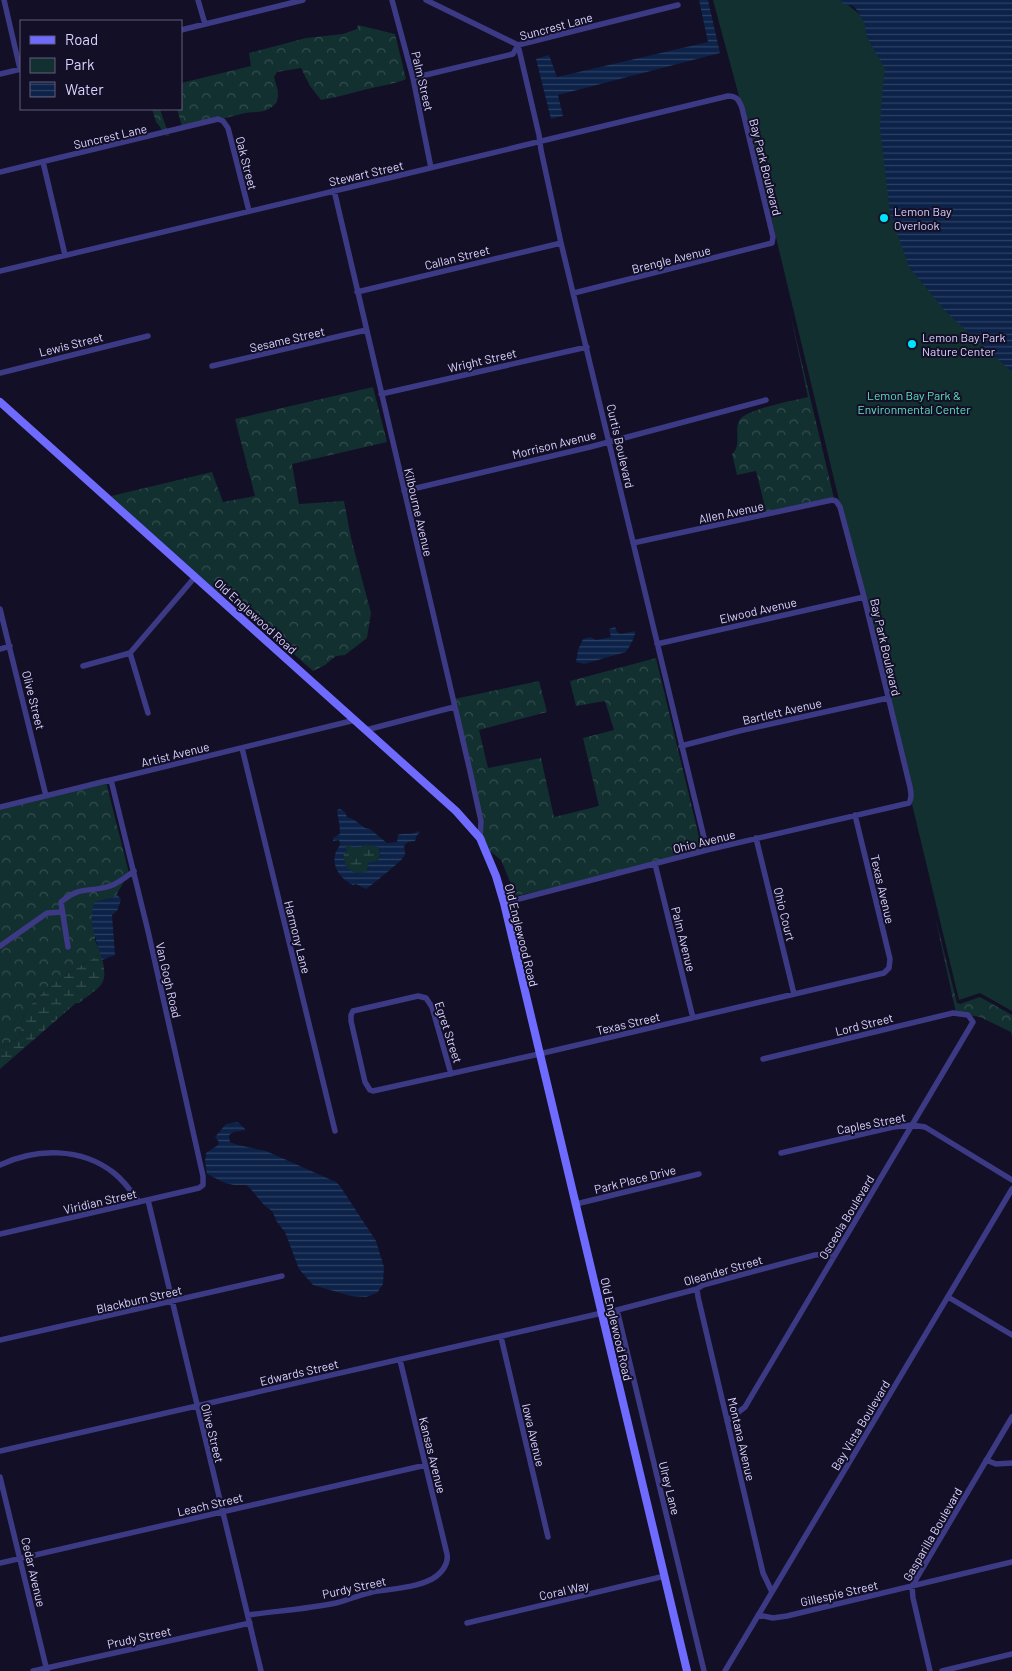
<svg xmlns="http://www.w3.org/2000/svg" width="1012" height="1671" viewBox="0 0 1012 1671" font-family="Barlow,sans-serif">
<defs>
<pattern id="forest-crowns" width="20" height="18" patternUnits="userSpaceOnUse" patternTransform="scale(1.25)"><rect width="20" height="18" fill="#12302f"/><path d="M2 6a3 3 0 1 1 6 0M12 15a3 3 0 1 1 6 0" fill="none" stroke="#344d4e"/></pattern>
<pattern id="wetland-marsh" width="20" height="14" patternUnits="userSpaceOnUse" patternTransform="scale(1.25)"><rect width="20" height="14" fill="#12302f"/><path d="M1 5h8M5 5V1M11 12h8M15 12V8" fill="none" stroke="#344d4e"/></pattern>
<pattern id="water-rules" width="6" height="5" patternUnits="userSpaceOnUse" patternTransform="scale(1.25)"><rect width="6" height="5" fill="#0c2248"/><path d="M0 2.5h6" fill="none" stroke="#2f4163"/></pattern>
</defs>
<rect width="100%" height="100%" fill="#130f26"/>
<path fill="url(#forest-crowns)" d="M358,25L395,34L406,79C395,84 384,85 372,88C354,92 339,97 321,100L310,86L301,68L277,72L274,77L278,91L277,102C265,116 255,110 241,114C222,119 202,124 183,130L177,109H181V83L251,66L249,53L306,38L343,34L357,29Z
M152,109H160L169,136L164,135L160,127L156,122Z
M790,313L834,498L767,515L756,471L737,475L732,454C742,445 734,432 739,421C744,409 793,401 808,397Z
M373,387L387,442L292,464L299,504L344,501L351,538L371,613L367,638L345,655L336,656L325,665L313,671L230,597H225L214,589L111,496L212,472L223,502L255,496L235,419Z
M656,658L701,845L700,854L695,856L516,896L501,860L490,851L483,836L454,699L539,681L547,712L479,730L488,768L541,758L554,817L599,806L583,738L614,730L605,701L576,706L570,681Z
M105,778L129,873L115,897L95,902V940L101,954C74,970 41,987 24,1015C21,1021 21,1031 20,1038L0,1048V807Z
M935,916L957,1003L960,1004L980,997L1012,1015V1037L1011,1032L980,1017L956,1013Z"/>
<path fill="url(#wetland-marsh)" d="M371,844L379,848C381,858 380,862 369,863L367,871C359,875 353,873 346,868L343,856L345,852V845Z
M101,954C109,986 103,984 79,1003H76L0,1069V1048L20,1038C21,1031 21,1021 24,1015C41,987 74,970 101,954Z"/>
<path fill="#12302f" d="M713,0H842L869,22L1012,355V1011L980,993L959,1000L767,200Z"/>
<path fill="url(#water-rules)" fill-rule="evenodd" d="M699,0H708L720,53L558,95L563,116L551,119L536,59L549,55L557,77L708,42Z
M841,0H1012V372L945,311L909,267L890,213L880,128L882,94L885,69L867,37L864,22L856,9L853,6L843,4Z
M615,627L617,632L620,634L636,631L632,642L626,652L584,664L576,662L578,650L583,639L590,637L596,640L611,637L609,629Z
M340,809L345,812L347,817L353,819L365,828L370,829L387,843L397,842L398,835C405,832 412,836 418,831L420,833L417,835L415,841L408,842L404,846C405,850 406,854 403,858C401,861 371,886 366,889L356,884L353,885C337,877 328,860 340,845L339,840L333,841V838L340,834C340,825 338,818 337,810ZM345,845H350L353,848C362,846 370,843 379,848C381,857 380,863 369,862L367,871C359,875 353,873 346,867L343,856L347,850Z
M117,894L121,900L117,911L112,915L115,955L102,960C98,943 86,920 95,902L114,897Z
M238,1122L246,1130L234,1132L229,1135L230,1142L238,1145L266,1151L336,1182L340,1186L376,1241L384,1267L383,1284L377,1293L366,1297L351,1296L313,1285L299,1269L285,1232L277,1222L272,1211L264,1205L249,1187L246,1185H234L225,1183L207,1174L205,1161L206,1153L218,1145L219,1142L215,1137L226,1124Z"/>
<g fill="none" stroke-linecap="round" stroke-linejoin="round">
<path stroke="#3d3a85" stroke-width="5.5" d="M4,0L20,69
M198,0L205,24
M392,0L413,78L431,168
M426,0L518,45L539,135L541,150L561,243L707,850
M181,30L303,0
M0,74L21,69
M413,78L513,54L518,45L678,5
M43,162L65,255
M0,172L218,119L223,121L228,128L249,211
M334,190L470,771L481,821L480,838
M0,271C242,212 486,156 728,96C737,96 739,100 742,108L773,237L772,243L574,293
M357,292L561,243
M212,366L366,330
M0,373L148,336
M381,394L587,347
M404,491L590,447L766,400
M0,609L46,796
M657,644L864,597
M0,649L10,646
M83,666L130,653
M148,713L130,653L195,577
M366,730L454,707
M681,746L739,731L888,698
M242,748L335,1131
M0,807L355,720
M756,838L794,994
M655,864L693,1018
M504,903L707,850L909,803C912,797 911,793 910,787L864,597L840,507L836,501L832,500L633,543
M0,946L47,913L62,912
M68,947L61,902C81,885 89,893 110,886C119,883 126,877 134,871
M451,1074L432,1007L426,998L418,996L353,1011L351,1015V1021L365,1082L370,1090L373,1091L539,1054L884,973L889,968L890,959L855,815
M781,1153L893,1127L912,1125L925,1127L1012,1180
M0,1165C36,1148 81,1147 114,1173C124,1181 132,1192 139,1202
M148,1200L261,1671
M576,1204L699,1174
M0,1234L199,1188L203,1185V1176L148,931L111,780
M697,1289L698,1297L763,1573L772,1592
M948,1297L1012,1335
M501,1337L548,1537
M0,1340L282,1276
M727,1421L745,1407L973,1022L968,1015L953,1013L763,1059
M0,1451L602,1313
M986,1460L996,1464L1012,1463
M0,1477L47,1671
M0,1563L426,1465
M248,1615C277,1611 307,1609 336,1603C348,1600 360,1595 372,1592C391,1589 415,1588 432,1579C441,1574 449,1564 447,1554L400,1360
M758,1615L773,1618L787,1616L1012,1562
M467,1623L665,1576
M33,1671L250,1623
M704,1671L617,1310L697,1289L703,1285L815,1255L825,1254L835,1255
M725,1671L1012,1189
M930,1671L913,1598L912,1586L1012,1417
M942,1671L1012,1654"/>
<path stroke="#6f6bff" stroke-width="8" d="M0,402L456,811L480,838L496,876L504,903L687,1671"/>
</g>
<g fill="#00e5ff" stroke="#130f26" stroke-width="2">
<circle cx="884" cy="218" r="5"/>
<circle cx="912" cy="344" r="5"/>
</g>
<g text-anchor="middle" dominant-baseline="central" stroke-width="4" stroke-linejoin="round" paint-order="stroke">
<g font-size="12" fill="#d9d4ff" stroke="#130f26">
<text transform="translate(556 26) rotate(-15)">Suncrest Lane</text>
<text transform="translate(423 81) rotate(77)">Palm Street</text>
<text transform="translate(110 136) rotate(-13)">Suncrest Lane</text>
<text transform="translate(247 163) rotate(76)">Oak Street</text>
<text transform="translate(766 167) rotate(76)">Bay Park Boulevard</text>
<text transform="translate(366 173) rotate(-13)">Stewart Street</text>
<text transform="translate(457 257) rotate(-14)">Callan Street</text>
<text transform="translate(671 259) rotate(-14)">Brengle Avenue</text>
<text transform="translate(287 339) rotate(-13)">Sesame Street</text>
<text transform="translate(71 344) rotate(-14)">Lewis Street</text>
<text transform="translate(482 360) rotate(-13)">Wright Street</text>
<text transform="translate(554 444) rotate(-14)">Morrison Avenue</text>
<text transform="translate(621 446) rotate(77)">Curtis Boulevard</text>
<text transform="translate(419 512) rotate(77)">Kilbourne Avenue</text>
<text transform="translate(731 512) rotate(-12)">Allen Avenue</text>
<text transform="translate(758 610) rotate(-13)">Elwood Avenue</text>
<text transform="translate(256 616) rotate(42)">Old Englewood Road</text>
<text transform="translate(886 647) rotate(77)">Bay Park Boulevard</text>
<text transform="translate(34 700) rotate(76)">Olive Street</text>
<text transform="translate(782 711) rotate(-13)">Bartlett Avenue</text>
<text transform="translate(175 754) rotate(-14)">Artist Avenue</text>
<text transform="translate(704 841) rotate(-14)">Ohio Avenue</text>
<text transform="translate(883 889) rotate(77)">Texas Avenue</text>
<text transform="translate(785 914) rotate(76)">Ohio Court</text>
<text transform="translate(522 935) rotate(76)">Old Englewood Road</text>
<text transform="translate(298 937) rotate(76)">Harmony Lane</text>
<text transform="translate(684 939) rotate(76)">Palm Avenue</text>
<text transform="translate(169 980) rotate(77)">Van Gogh Road</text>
<text transform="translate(628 1023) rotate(-13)">Texas Street</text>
<text transform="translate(864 1024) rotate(-14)">Lord Street</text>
<text transform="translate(449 1032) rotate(72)">Egret Street</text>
<text transform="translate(871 1123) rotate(-11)">Caples Street</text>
<text transform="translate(635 1179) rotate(-14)">Park Place Drive</text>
<text transform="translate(100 1201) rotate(-13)">Viridian Street</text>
<text transform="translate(846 1217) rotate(-59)">Osceola Boulevard</text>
<text transform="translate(723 1270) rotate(-16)">Oleander Street</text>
<text transform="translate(139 1299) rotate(-13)">Blackburn Street</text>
<text transform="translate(617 1329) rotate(77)">Old Englewood Road</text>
<text transform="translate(299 1372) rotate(-13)">Edwards Street</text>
<text transform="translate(860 1425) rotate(-59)">Bay Vista Boulevard</text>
<text transform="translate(213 1433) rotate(76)">Olive Street</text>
<text transform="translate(534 1435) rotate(77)">Iowa Avenue</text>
<text transform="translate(742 1439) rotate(77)">Montana Avenue</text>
<text transform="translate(433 1455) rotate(76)">Kansas Avenue</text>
<text transform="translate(670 1488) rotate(76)">Ulrey Lane</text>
<text transform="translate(210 1504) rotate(-13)">Leach Street</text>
<text transform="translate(932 1534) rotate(-60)">Gasparilla Boulevard</text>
<text transform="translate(34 1572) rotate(77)">Cedar Avenue</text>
<text transform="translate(354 1587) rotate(-12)">Purdy Street</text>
<text transform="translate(564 1590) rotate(-13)">Coral Way</text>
<text transform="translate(839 1593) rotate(-13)">Gillespie Street</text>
<text transform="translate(139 1637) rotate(-12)">Prudy Street</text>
</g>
<g font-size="12" fill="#d9d4ff" stroke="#130f26" text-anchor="start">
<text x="894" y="211">Lemon Bay<tspan x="894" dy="14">Overlook</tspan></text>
<text x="922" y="337">Lemon Bay Park<tspan x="922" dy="14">Nature Center</tspan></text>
</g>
<g font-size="12" fill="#5fe0c0" stroke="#130f26">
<text x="914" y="395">Lemon Bay Park &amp;<tspan x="914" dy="14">Environmental Center</tspan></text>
</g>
</g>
<rect x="20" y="20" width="162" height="90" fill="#130f26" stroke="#625e7d"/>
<rect x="30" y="36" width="25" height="8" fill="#6f6bff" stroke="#625e7d"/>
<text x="65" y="45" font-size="15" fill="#d9d4ff">Road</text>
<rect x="30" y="58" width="25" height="15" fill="#12302f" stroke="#625e7d"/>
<text x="65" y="70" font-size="15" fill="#d9d4ff">Park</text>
<rect x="30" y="82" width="25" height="15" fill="url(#water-rules)" stroke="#625e7d"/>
<text x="65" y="95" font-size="15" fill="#d9d4ff">Water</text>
</svg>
